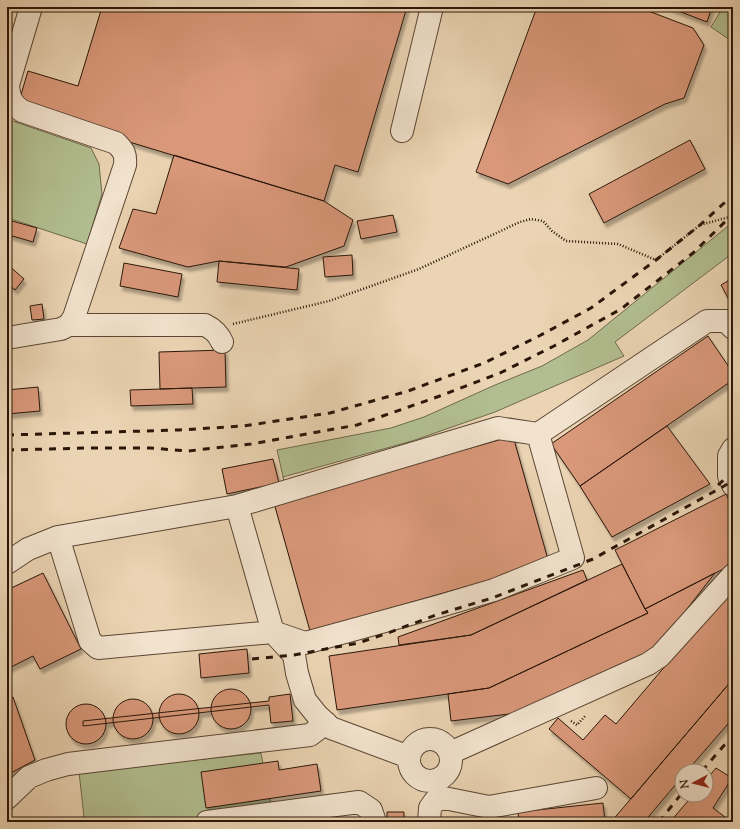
<svg xmlns="http://www.w3.org/2000/svg" width="740" height="829" viewBox="0 0 740 829" font-family="'Sorts Mill Goudy',serif">
<defs>
<filter id="shadow"><feDropShadow dx="2.5" dy="4.5" stdDeviation="1" flood-color="#0004"/></filter>
</defs>
<rect width="100%" height="100%" fill="#ebd4b3"/>
<filter id="stains"><feTurbulence type="fractalNoise" baseFrequency=".005" numOctaves="4"/><feColorMatrix values="0 0 0 0 .2 0 0 0 0 .09 0 0 0 0 .02 0 0 0 .5 -.17"/></filter>
<radialGradient id="worn" r=".72"><stop offset=".6" stop-color="#630" stop-opacity="0"/><stop offset="1" stop-color="#630" stop-opacity=".3"/></radialGradient>
<path fill="#b2be90" stroke="#6e6a4c" d="M723,7H733V42L711,27Z
M7,117L10,120L91,148L99,164L102,194L87,244L11,219L7,233Z
M733,222V253L615,342L624,356L495,412L412,441L283,477L284,481L277,450L391,428L424,417L495,385L542,366L588,340Z
M261,753L271,804L331,794L335,822H53L84,817L79,772Z"/>
<path fill="#d9987a" stroke="#2a1608" filter="url(#shadow)" d="M102,7H407L358,172L335,165L324,201L17,108L28,71L78,86Z
M537,7H638L693,28L704,45L684,98L665,104L508,184L476,172Z
M668,7H712L707,22Z
M690,140L705,169L604,223L589,194Z
M174,155L324,201L353,220L344,246L286,267L219,261L188,267L119,248L133,209L156,214Z
M393,215L397,232L361,239L357,221Z
M12,221L37,228L33,242L9,235Z
M352,255L353,275L325,277L323,257Z
M219,261L299,269L297,290L217,282Z
M124,263L182,274L178,297L120,286Z
M7,264L24,279L15,290L7,283Z
M733,278V307L721,285Z
M42,304L44,319L32,320L30,306Z
M708,336L733,373V380L580,486L551,444Z
M225,350L226,387L160,389L159,352Z
M38,387L40,411L7,414V390Z
M192,388L193,404L131,406L130,390Z
M667,426L710,484L612,537L580,486Z
M513,436L549,563L310,631L274,503Z
M273,459L279,483L227,494L222,469Z
M726,494L733,509V564L645,609L615,550Z
M622,564L645,609L648,613L489,688L337,710L329,656L471,635Z
M583,570L587,580L471,635L399,645L398,637Z
M43,573L81,649L40,669L33,656L7,669V590Z
M715,573L655,650L526,712L451,721L448,694L489,688L648,613L645,609Z
M733,586V679L631,799L549,729L558,718L583,740L605,715L616,724Z
M247,649L249,673L201,678L199,654Z
M733,679V718L687,771H682V777L644,822H611Z
M211 709a20 20 0 1 1 40 0a20 20 0 1 1-40 0Z
M159 714a20 20 0 1 1 40 0a20 20 0 1 1-40 0Z
M290,694L293,721L271,723L269,705L83,726V721L269,701V697Z
M13,697L35,760L7,775V699Z
M113 719a20 20 0 1 1 40 0a20 20 0 1 1-40 0Z
M66 724a20 20 0 1 1 40 0a20 20 0 1 1-40 0Z
M278,761L279,770L317,764L321,791L206,808L201,772Z
M716,768L732,778L713,808L725,817L722,822H670L693,795H706V780Z
M603,803L605,822H519L518,812Z
M387,812H404V822H387Z"/>
<g fill="none" stroke-linecap="round" stroke-linejoin="round">
<defs>
<path id="minor" d="M402,131L432,7
M69,325H205C213,329 218,333 222,342
M7,338L61,329L69,325L74,317L125,165C126,154 124,151 116,143L22,111C11,104 9,97 8,85L31,7
M733,449L729,456V476L733,485
M237,506L273,632L294,655L297,673L305,700L317,715L331,728L409,757
M58,537L90,641L98,648L273,632L305,643L440,606L494,590L573,558L538,434
M7,563L28,549L58,537L237,506L498,428L538,434L707,321H726L733,328
M409 760a21 21 0 1 1 42 0a21 21 0 1 1-42 0Z
M450,753L648,664L660,656L733,575
M7,798L29,777L46,770L68,764L310,735L326,723
M207,822L359,802L371,810L375,822
M429,822L430,808L435,801L444,798L489,807L596,788"/>
</defs>
<use href="#minor" stroke="#5a4633" stroke-width="24"/>
<path stroke="#2a1608" stroke-width="2.5" stroke-dasharray="1 2" stroke-linecap="butt" d="M233,324L329,301L419,269L520,222L531,219L543,221L552,231L566,241L618,244L656,260L700,225L733,216
M571,721L577,725L586,715"/>
<use href="#minor" stroke="#f2e3ce" stroke-width="22"/>
<path stroke="#2a1608" stroke-width="3" stroke-dasharray="7 7" stroke-linecap="butt" d="M7,435L179,430L243,426L330,413L408,391L484,363L539,336L591,308L656,260L700,225L733,195
M7,450L89,448H150L188,451L251,444L357,425L437,397L500,373L554,346L621,309L693,253L733,214
M718,485L733,472
M252,659L294,655L358,643L388,633L436,615L492,598L593,559L733,481
M702,771L733,735
M659,822L682,793"/>
</g>
<rect width="740" height="829" fill="none" stroke="#ebd4b3" stroke-width="24"/>
<rect x="8" y="8" width="724" height="813" fill="none" stroke="#2a1608" stroke-width="2"/>
<rect x="12" y="12" width="716" height="805" fill="none" stroke="#2a1608"/>
<g transform="translate(694 783) rotate(263)"><circle r="19" fill="#f2e3ce" stroke="#a2917f"/>
<path d="M0-3L7 15L0 10L-7 15Z" fill="#8f2418"/>
<text y="-6" font-size="11" font-weight="bold" text-anchor="middle" fill="#2a1608">N</text>
</g>
<rect width="100%" height="100%" filter="url(#stains)"/>
<rect width="100%" height="100%" fill="url(#worn)"/>
</svg>
